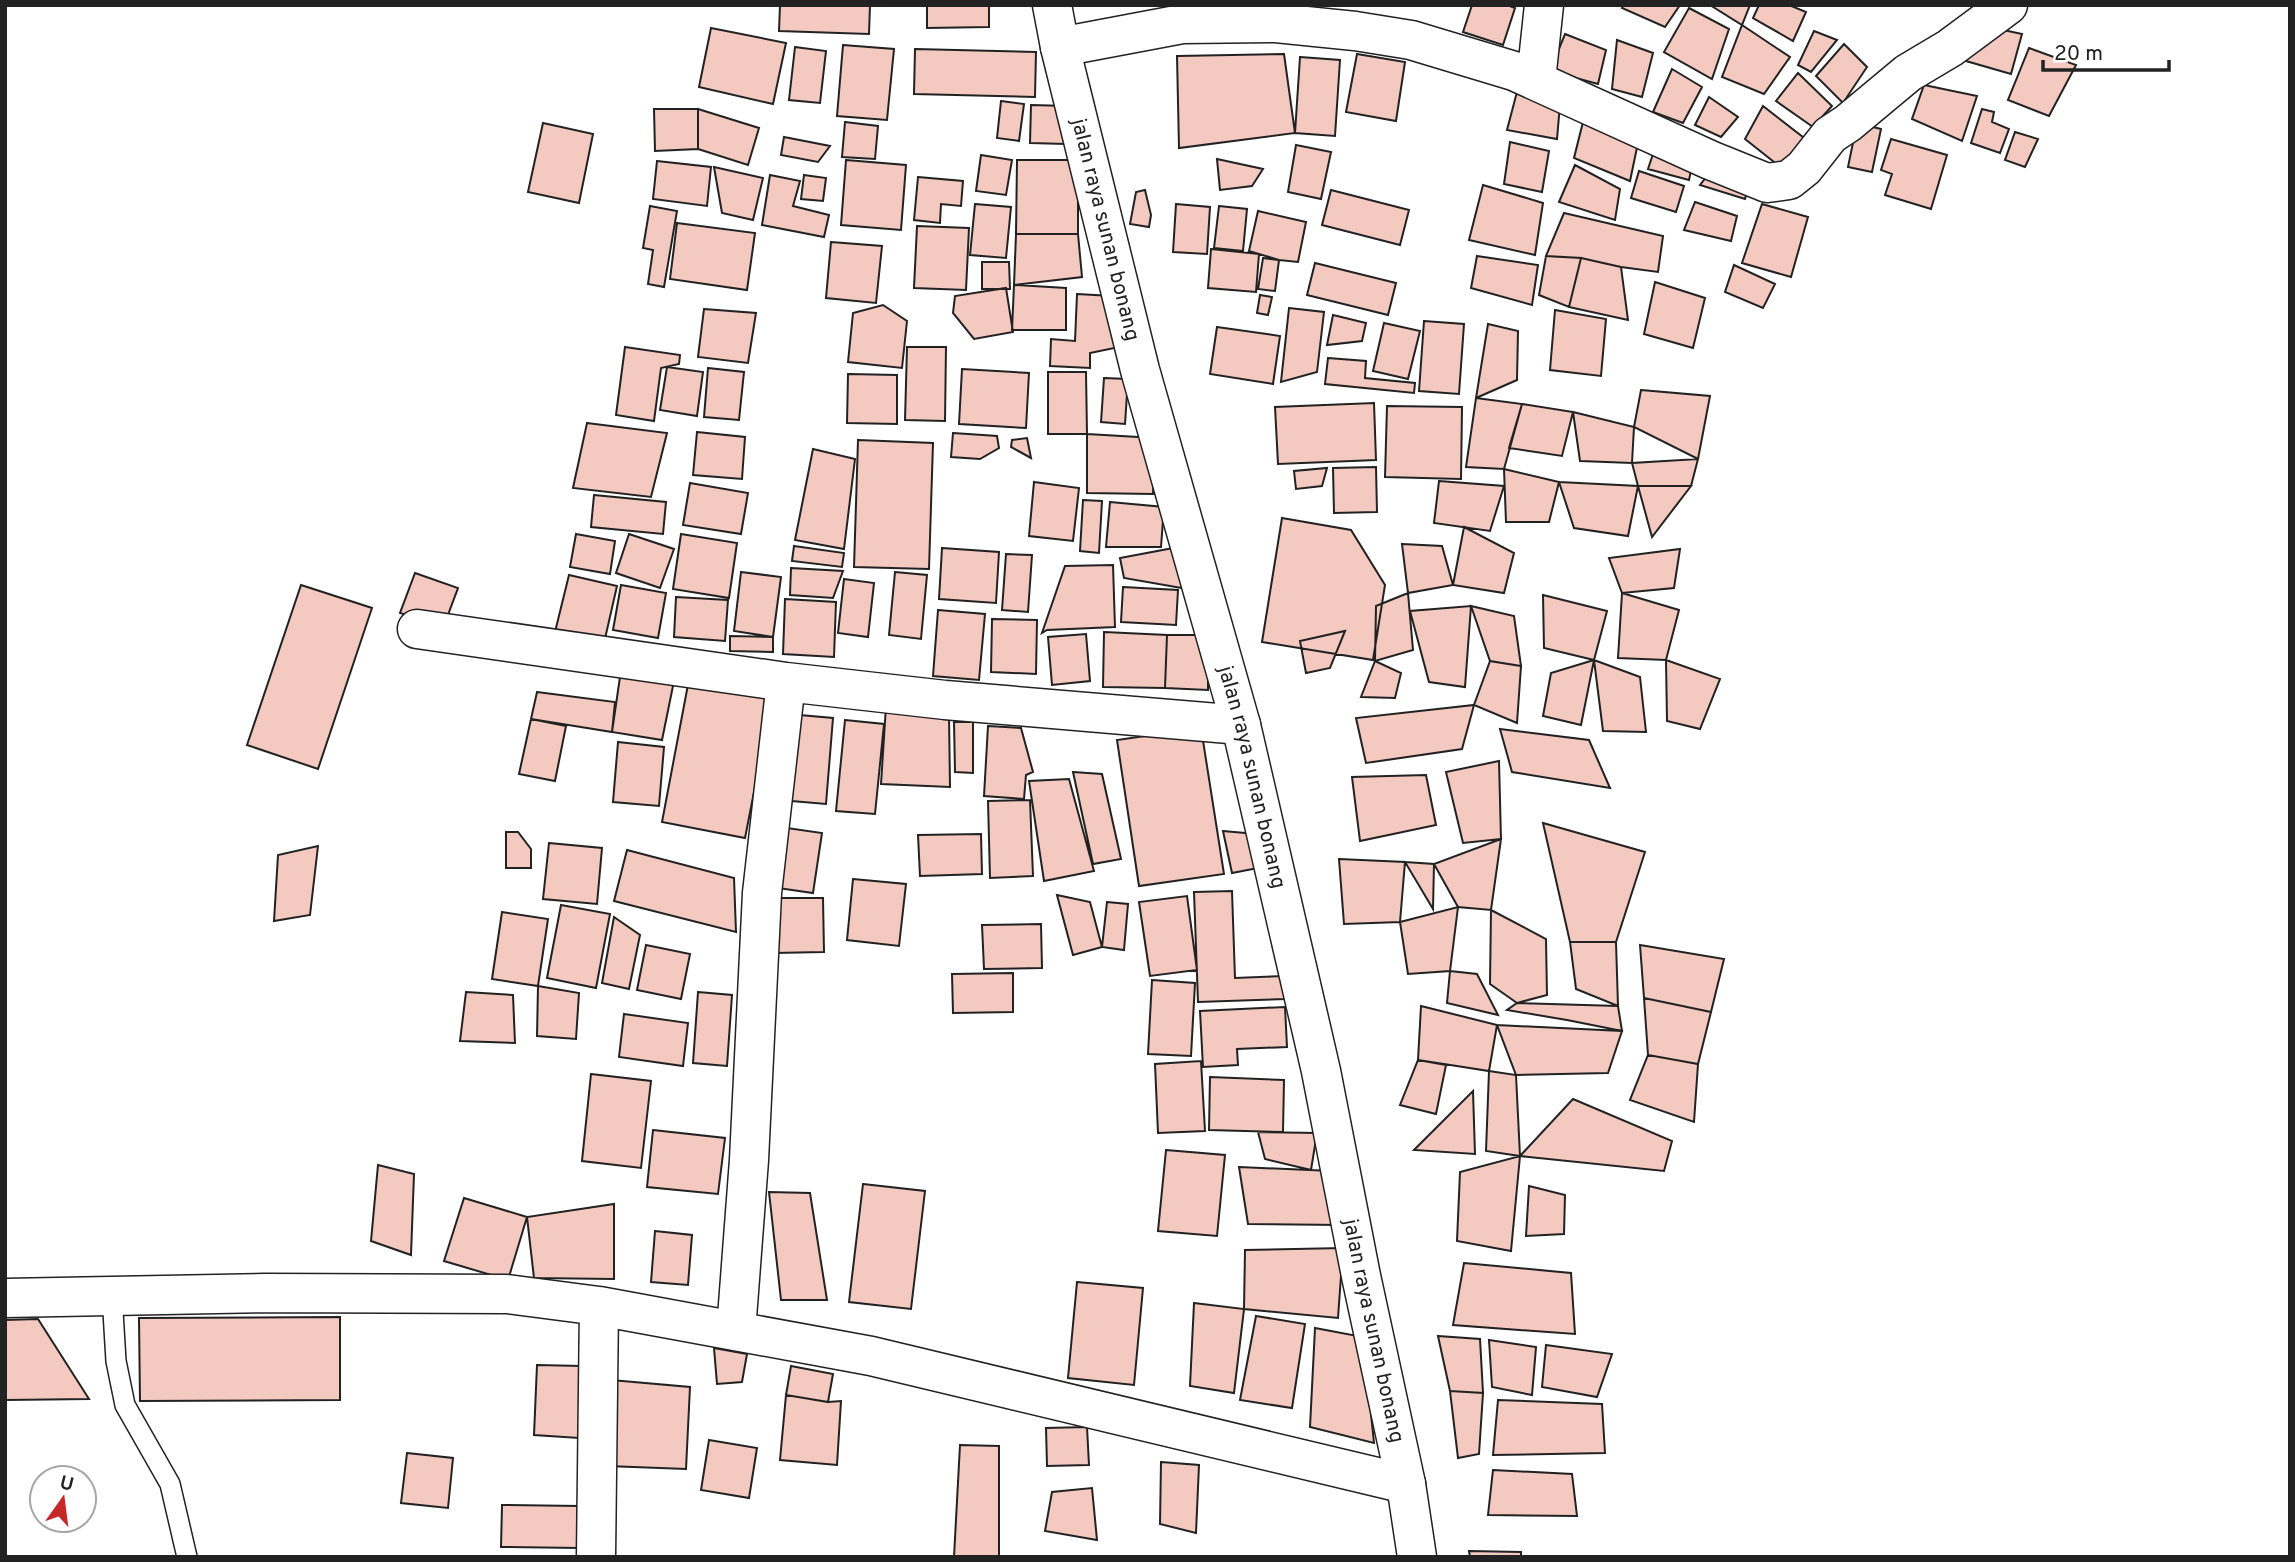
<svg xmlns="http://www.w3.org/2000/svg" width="2295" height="1562" viewBox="0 0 2295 1562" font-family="Overpass,sans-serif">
<rect width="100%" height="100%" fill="#fff"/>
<path fill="#f3c9c0" stroke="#222" stroke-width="2" d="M780,5H870L869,34L779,31Z
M927,5H989V27L927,28Z
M1472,5H1507L1515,8L1503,45L1463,32Z
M1623,5H1680L1665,27L1622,8Z
M1710,5H1750L1742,25Z
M1759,5H1789L1806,12L1793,41L1753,18Z
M1689,8L1729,29L1712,79L1664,52Z
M1742,25L1790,57L1764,94L1722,77Z
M711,28L786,43L773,104L699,87Z
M1994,28L2022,34L2011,74L1966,61L1976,35Z
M1814,31L1837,40L1811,72L1798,65Z
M1565,34L1606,50L1598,84L1550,71Z
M1617,40L1653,53L1642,97L1612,89Z
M1844,44L1867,67L1843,103L1816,76Z
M843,45L894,49L887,120L837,116Z
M795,47L826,51L820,103L789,100Z
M2029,48L2076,65L2049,116L2008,100Z
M915,49L1036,52L1035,97L914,94Z
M1284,54L1295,133L1179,148L1177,56Z
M1357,54L1405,62L1396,121L1346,112Z
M1300,57L1340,60L1335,136L1295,133Z
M1672,69L1702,87L1683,123L1653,112Z
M1798,73L1832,106L1813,127L1776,101Z
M1924,85L1977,96L1962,141L1912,119Z
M1518,88L1560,104L1557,139L1507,130Z
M1709,97L1738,117L1721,137L1695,125Z
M1001,101L1024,104L1019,141L997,138Z
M1031,105L1067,106L1066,144L1030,143Z
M1763,106L1808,141L1784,170L1745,139Z
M654,109H698V149L655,151Z
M698,109L759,128L748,165L698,149Z
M1982,109L1994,112L1992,122L2009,129L2000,153L1971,143Z
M1585,114L1639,138L1630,181L1574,158Z
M845,122L878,126L875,159L842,157Z
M543,123L593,134L579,203L528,192Z
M1857,123L1881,129L1872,172L1848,167Z
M2015,132L2038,139L2025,167L2005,160Z
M784,137L830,146L818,162L781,155Z
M1891,139L1947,155L1931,209L1885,195L1892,174L1881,170Z
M1510,142L1549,151L1542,192L1504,184Z
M1296,145L1331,152L1321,199L1288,192Z
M1656,145L1693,161L1689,180L1648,169Z
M981,155L1012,160L1006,195L976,191Z
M1217,159L1263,169L1252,186L1220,190Z
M846,160L906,165L901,230L841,225Z
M1017,160H1078V234H1016Z
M657,161L711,167L707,206L653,199Z
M1575,165L1620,189L1615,220L1559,202Z
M714,167L763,178L753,220L722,213Z
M1712,170L1749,185L1745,199L1700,185Z
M1639,171L1684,186L1676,212L1631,198Z
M770,175L800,181L793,206L829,215L824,237L762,225Z
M804,175L826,178L823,201L801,199Z
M918,177L963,181L961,206L941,204L940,223L914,220Z
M1483,185L1543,203L1535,255L1469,240Z
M1145,190L1151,215L1149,227L1130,224L1136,192Z
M1331,190L1409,210L1400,245L1322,225Z
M1695,202L1737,216L1731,241L1684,230Z
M975,204L1011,207L1006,258L970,255Z
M1176,204L1210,207L1207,254L1173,252Z
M1762,204L1808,217L1791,277L1742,263Z
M650,206L677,211L664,287L648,284L653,250L643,248Z
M1219,206L1247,209L1243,251L1214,248Z
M1258,211L1306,222L1298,262L1279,260L1249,251Z
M1564,213L1663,236L1658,272L1621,267L1581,258L1546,256Z
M677,223L755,233L747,290L670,279Z
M917,226L969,228L966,290L914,288Z
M1016,234H1078L1082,277L1014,285Z
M831,242L882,246L876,303L826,298Z
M1211,249L1259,254L1256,292L1208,288Z
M1477,256L1538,265L1532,305L1471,288Z
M1546,256L1581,258L1569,307L1539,295Z
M1263,258L1279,260L1275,291L1258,289Z
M1581,258L1621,267L1628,320L1569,307Z
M982,262H1009L1010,289H982Z
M1315,263L1396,283L1388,315L1307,295Z
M1734,265L1775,284L1763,308L1725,292Z
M1655,282L1705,298L1693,348L1644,334Z
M1014,285L1066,288V330H1012Z
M1006,288L1013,332L974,339L953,313L955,296Z
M1077,294L1112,296L1124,346L1090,353V368L1050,366L1051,339L1075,341Z
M1260,295L1272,297L1268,315L1257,313Z
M883,305L907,321L902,368L848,362L853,313Z
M1289,308L1324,312L1317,372L1281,382Z
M704,309L756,313L748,363L698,357Z
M1555,310L1606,319L1601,376L1550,370Z
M1333,315L1366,323L1362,341L1327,345Z
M1424,321L1464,324L1459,394L1419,391Z
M1384,323L1420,331L1408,379L1373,371Z
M1488,324L1518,331L1517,380L1476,398Z
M1217,327L1280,336L1273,384L1210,374Z
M625,347L680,355L679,364L661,368L654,421L616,415Z
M907,347H946L945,421L905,420Z
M1328,358L1366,361L1365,378L1415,383L1414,393L1325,384Z
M667,367L703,372L697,416L660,410Z
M708,368L744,372L739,420L704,417Z
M962,369L1029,373L1026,428L959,424Z
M1048,372H1086L1087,434H1048Z
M848,374L897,375V424L847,423Z
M1104,378L1128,379L1125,424L1101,422Z
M1641,390L1710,396L1698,459L1634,427Z
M1476,398L1522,404L1504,469L1466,467Z
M1374,403L1376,460L1278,464L1275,407Z
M1522,404L1573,412L1562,456L1509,448Z
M1387,406L1462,407L1461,479L1385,477Z
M1573,412L1634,427L1632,463L1580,461Z
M587,423L667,433L651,497L573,488Z
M697,432L745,437L742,479L693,475Z
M953,433L997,436L999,448L980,459L951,457Z
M1087,434L1155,438L1153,494L1087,493Z
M1027,438L1031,458L1011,447L1012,440Z
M858,440L933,443L929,569L854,567Z
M813,449L855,459L844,549L795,540Z
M1698,459L1691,486H1638L1632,463Z
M1376,467L1377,512L1334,513L1333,468Z
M1327,468L1322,486L1296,489L1294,471Z
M1504,469L1559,482L1549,522H1506Z
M1439,481L1504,486L1490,531L1434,523Z
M1034,482L1079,488L1073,541L1029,536Z
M1559,482L1638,486L1628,536L1574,528Z
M690,483L748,493L741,534L683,525Z
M1638,486H1691L1652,537Z
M594,495L666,502L663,534L591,527Z
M1083,500L1102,501L1099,553L1080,551Z
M1110,502L1164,507L1161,547H1106Z
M1282,518L1351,530L1385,585L1373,660L1262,642Z
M1464,527L1514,553L1504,593L1453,585Z
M576,534L615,541L610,574L570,567Z
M629,534L674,549L660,588L616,573Z
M681,534L737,543L729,598L673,589Z
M1402,544L1442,546L1453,585L1408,593Z
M794,546L844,553L842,567L792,561Z
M1184,546L1193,590L1124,578L1120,558Z
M942,548L999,552L996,603L939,599Z
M1680,549L1674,588L1622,593L1609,558Z
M1006,554L1032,555L1028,612L1002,610Z
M1113,565L1115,627L1047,630L1042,633L1065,566Z
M791,568L843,571L833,598L790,595Z
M741,572L781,577L773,637L734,631Z
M895,572L927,575L921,639L889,635Z
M415,573L458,588L443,628L400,613Z
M569,575L617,586L604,643L555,632Z
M844,579L874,583L868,637L838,633Z
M301,585L372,608L318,769L247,745Z
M621,585L666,593L658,638L613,630Z
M1123,587L1178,590L1176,625L1121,622Z
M1408,593L1413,650L1375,661L1376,606Z
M1622,593L1679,610L1666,660L1618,658Z
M1543,595L1607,611L1594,660L1544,648Z
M676,597L728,600L725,641L674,637Z
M785,599L836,602L834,657L783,654Z
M1471,606L1465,687L1429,682L1410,611Z
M1471,606L1514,616L1521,666L1490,661Z
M938,610L985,614L979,680L933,676Z
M992,619L1037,620L1036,674L991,672Z
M1345,631L1330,668L1306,673L1300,641Z
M1104,632L1167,635L1165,688L1103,687Z
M1086,634L1090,681L1052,685L1048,637Z
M1167,635H1208V690L1165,688Z
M730,636L773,637V652L730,651Z
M1594,660L1581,725L1543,716L1551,673Z
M1594,660L1640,677L1646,732L1603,731Z
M1666,660L1720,679L1700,729L1667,721Z
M1375,661L1401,673L1395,698L1361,697Z
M1490,661L1521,666L1517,723L1474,705Z
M621,670L674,681L662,740L612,732Z
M690,674L774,690L745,838L662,822Z
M537,692L615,702L612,732L531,719Z
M1474,705L1462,749L1366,763L1356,718Z
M886,706L949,715L950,787L881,784Z
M788,714L833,718L826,804L780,800Z
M531,719L566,726L555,781L519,774Z
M845,720L884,724L875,814L836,811Z
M954,722H973V773L955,772Z
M988,726L1021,728L1033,772L1026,775L1024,799L984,796Z
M1201,728L1224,874L1139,886L1117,740Z
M1500,729L1589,740L1610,788L1512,772Z
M618,742L664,747L659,806L613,802Z
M1499,761L1501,839L1463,843L1446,772Z
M1073,772L1102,774L1121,859L1093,864Z
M1426,775L1436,825L1360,841L1352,777Z
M1069,779L1094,871L1044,881L1029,781Z
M1030,800L1033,876L990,878L988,801Z
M1543,823L1645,852L1616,942H1570Z
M780,827L822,833L813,893L771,887Z
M1223,831L1256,834L1263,867L1232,873Z
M506,832H518L531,849V868H506Z
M981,834L982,874L920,876L918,835Z
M1501,839L1491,910L1458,907L1434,864Z
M549,843L602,848L597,904L543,899Z
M318,846L310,915L274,921L278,855Z
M627,850L734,878L736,932L614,901Z
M1339,859L1405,862L1400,922L1344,924Z
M1405,862L1434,864L1433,909Z
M853,879L906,884L899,946L847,940Z
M1232,891L1235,978L1285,976L1286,999L1198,1002L1194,892Z
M1057,895L1090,902L1102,947L1073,955Z
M1187,896L1197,970L1150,976L1139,902Z
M773,898H823L824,952L774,953Z
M1107,902L1128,904L1124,950L1102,947Z
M561,905L610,914L596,988L547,978Z
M1458,907L1450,971L1408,974L1400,922Z
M1491,910L1546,939L1547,995L1517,1003L1490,984Z
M502,912L548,919L538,986L492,979Z
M614,917L640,935L629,989L602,983Z
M1041,924L1042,968L984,969L982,925Z
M1570,942H1616L1618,1006L1576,989Z
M646,945L690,954L681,999L637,990Z
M1640,945L1724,959L1711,1012L1644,998Z
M1450,971L1477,974L1498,1015L1447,1003Z
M1013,973V1012L953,1013L952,974Z
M1152,980L1195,983L1191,1056L1148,1054Z
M538,986L579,993L576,1039L537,1036Z
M466,992L513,995L515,1043L460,1041Z
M698,992L732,995L727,1066L693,1063Z
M1644,998L1711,1012L1698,1064L1648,1055Z
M1517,1003L1618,1006L1622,1031L1567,1020L1507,1010Z
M1421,1006L1497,1025L1489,1071L1418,1060Z
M1285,1007L1287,1047L1237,1049L1238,1065L1203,1067L1200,1011Z
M624,1014L688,1023L683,1066L619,1057Z
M1497,1025L1622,1031L1608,1073L1516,1075Z
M1648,1055L1698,1064L1694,1122L1630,1100Z
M1418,1060L1446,1065L1436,1114L1400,1105Z
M1201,1061L1205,1131L1158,1133L1155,1064Z
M1489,1071L1516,1075L1520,1156L1486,1151Z
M591,1074L651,1081L641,1168L582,1161Z
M1210,1077L1284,1080L1283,1132L1209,1130Z
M1473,1091L1475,1154L1414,1150Z
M1573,1099L1672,1141L1664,1171L1520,1156Z
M653,1130L725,1138L718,1194L647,1187Z
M1258,1132L1317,1133L1311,1170L1265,1159Z
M1166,1150L1225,1155L1217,1236L1158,1231Z
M1520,1156L1511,1251L1457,1241L1460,1172Z
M378,1165L414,1174L411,1255L371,1241Z
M1239,1167L1332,1171L1341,1225L1248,1224Z
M863,1184L925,1191L911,1309L849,1302Z
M1529,1186L1565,1195L1564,1234L1526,1236Z
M769,1192L810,1193L827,1300H781Z
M464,1198L527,1217L508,1280L444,1261Z
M614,1204V1279L534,1278L527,1217Z
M655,1231L692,1235L688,1285L651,1282Z
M1343,1248L1338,1318L1244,1309L1245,1250Z
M1464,1263L1571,1273L1575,1334L1453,1325Z
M1077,1282L1143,1288L1134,1385L1068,1378Z
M1194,1303L1244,1309L1234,1393L1190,1386Z
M1256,1316L1305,1324L1292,1408L1240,1400Z
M340,1317V1400L140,1401L139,1318Z
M38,1319L89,1399L5,1400V1320Z
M1315,1328L1363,1337L1374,1443L1310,1427Z
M1438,1336L1480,1339L1483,1393L1450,1391Z
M1489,1340L1536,1347L1532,1395L1492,1387Z
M1546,1345L1612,1354L1597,1397L1542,1387Z
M714,1348L747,1354L742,1382L717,1384Z
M537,1365L582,1366L579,1438L534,1435Z
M791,1366L833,1374L828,1402L786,1395Z
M611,1380L690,1387L686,1469L607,1466Z
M1450,1391L1483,1393L1479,1454L1458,1458Z
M786,1395L828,1402L841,1401L837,1465L780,1460Z
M1498,1400L1602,1404L1605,1453L1493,1455Z
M1087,1427L1089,1465L1047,1466L1046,1428Z
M709,1440L757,1448L749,1498L701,1490Z
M960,1445L999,1446V1557H954Z
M407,1453L453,1458L448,1508L401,1503Z
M1161,1462L1199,1465L1196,1533L1160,1524Z
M1493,1470L1572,1474L1577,1516L1488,1515Z
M1092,1488L1097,1540L1045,1531L1052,1492Z
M502,1505L579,1506V1548L501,1547Z
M1469,1551L1521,1552V1557H1470Z"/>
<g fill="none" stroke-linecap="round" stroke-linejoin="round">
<defs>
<path id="service" d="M112,1295L116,1361L125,1405L170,1484L187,1557"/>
<path id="minor" d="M1060,47L1182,24L1276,23L1355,31L1411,40L1514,71L1710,160L1767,183L1789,180L1804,168L1830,135L1848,123L1908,73L1950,48L2008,5
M1536,80L1544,5
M417,629L786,682L945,700L1241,725
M5,1298L265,1293L507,1294L599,1306L871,1356L1406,1484
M736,1331L749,1160L762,893L786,682
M596,1557L599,1306"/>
<g id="primary">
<path id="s1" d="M1052,5L1060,47L1140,370L1241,725L1321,1071L1361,1276L1406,1484L1417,1557"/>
</g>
</defs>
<use href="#service" stroke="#222" stroke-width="22"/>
<use href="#minor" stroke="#222" stroke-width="41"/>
<use href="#primary" stroke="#222" stroke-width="41"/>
<use href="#service" stroke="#fff" stroke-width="19"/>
<use href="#minor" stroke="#fff" stroke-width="38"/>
<use href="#primary" stroke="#fff" stroke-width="38"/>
</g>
<g text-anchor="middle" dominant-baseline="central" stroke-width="5" stroke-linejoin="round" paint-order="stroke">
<g font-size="21" fill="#222" stroke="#fff">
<text stroke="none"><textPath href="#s1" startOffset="231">jalan raya sunan bonang</textPath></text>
<text stroke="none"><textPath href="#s1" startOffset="798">jalan raya sunan bonang</textPath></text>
<text stroke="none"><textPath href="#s1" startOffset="1365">jalan raya sunan bonang</textPath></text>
</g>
</g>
<rect width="2295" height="1562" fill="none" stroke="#222222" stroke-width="14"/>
<g transform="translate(63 1499) rotate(14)"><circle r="33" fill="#ffffff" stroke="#a7a7a7" stroke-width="2"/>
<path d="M0-5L12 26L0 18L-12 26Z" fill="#c62828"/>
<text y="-10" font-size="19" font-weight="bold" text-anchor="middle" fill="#222222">U</text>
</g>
<path d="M2043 60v10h126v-10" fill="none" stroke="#222222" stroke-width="3.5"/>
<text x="2054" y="60" font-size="21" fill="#222222" stroke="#ffffff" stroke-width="5" paint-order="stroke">20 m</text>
</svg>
